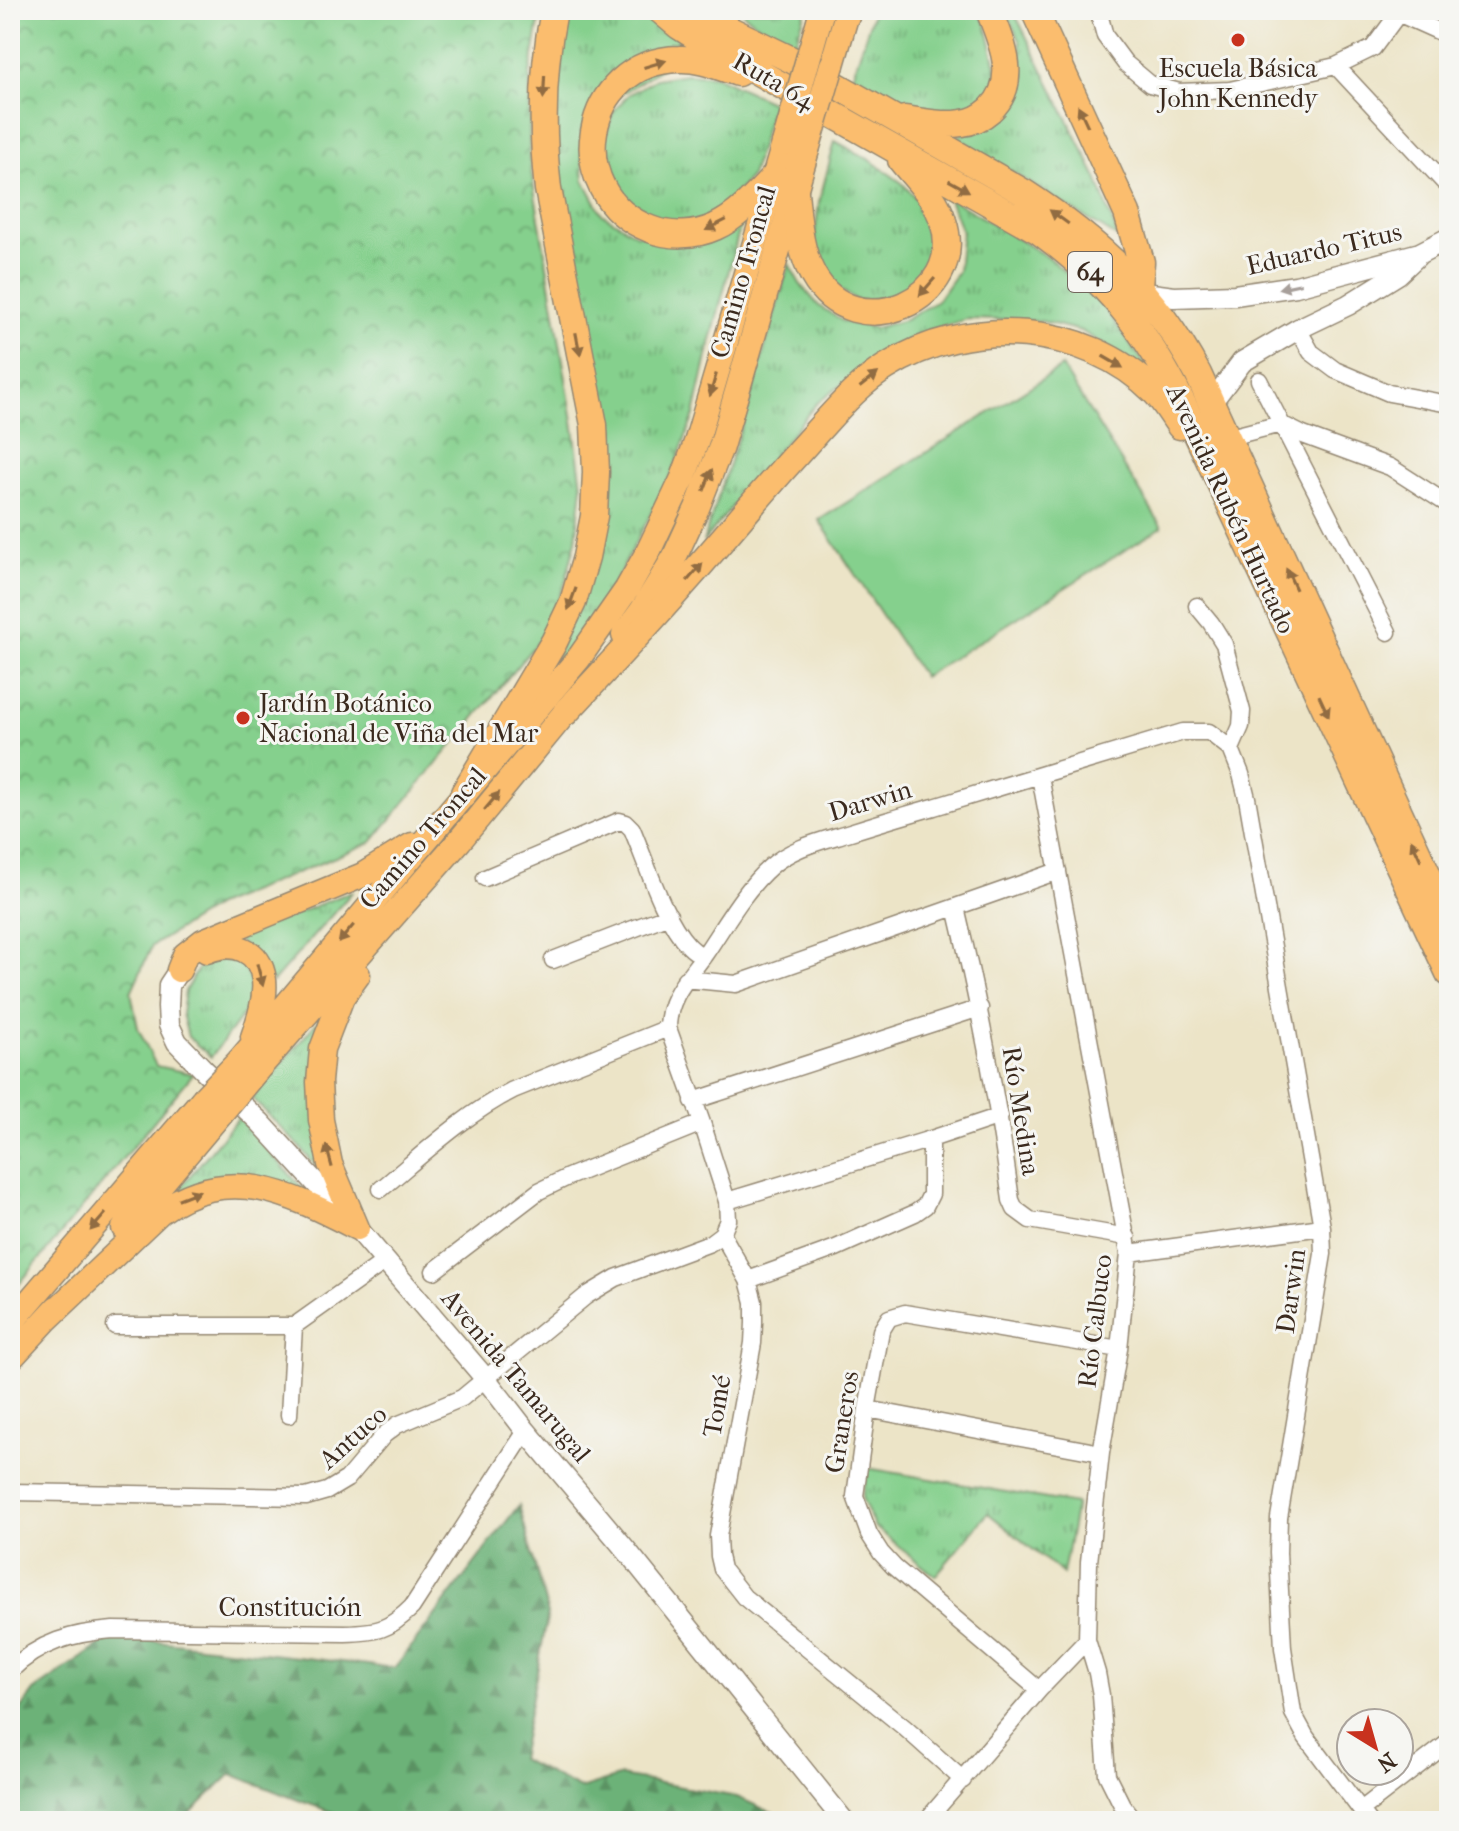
<svg xmlns="http://www.w3.org/2000/svg" width="1459" height="1831" viewBox="0 0 1459 1831" font-family="'IM FELL French Canon',serif">
<defs>
<pattern id="grass-tufts" width="24" height="20" patternUnits="userSpaceOnUse" patternTransform="scale(2)"><rect width="24" height="20" fill="#85d08d"/><path d="M3 7l-1-3M5 7V3M7 7l1-3M15 17l-1-3M17 17v-4M19 17l1-3" fill="none" stroke="#6ea973"/></pattern>
<pattern id="forest-firs" width="22" height="20" patternUnits="userSpaceOnUse" patternTransform="scale(2)"><rect width="22" height="20" fill="#6cb278"/><path d="M5 1l3.5 6h-7zM16 11l3.5 6h-7z" fill="#5a9162"/></pattern>
<pattern id="park-crowns" width="20" height="18" patternUnits="userSpaceOnUse" patternTransform="scale(2)"><rect width="20" height="18" fill="#85d08d"/><path d="M2 6a3 3 0 1 1 6 0M12 15a3 3 0 1 1 6 0" fill="none" stroke="#6ea973"/></pattern>
</defs>
<rect width="100%" height="100%" fill="#f6f6f2"/>
<filter id="ink" filterUnits="userSpaceOnUse"><feTurbulence type="fractalNoise" baseFrequency=".0125" numOctaves="2"/><feDisplacementMap in="SourceGraphic" scale="16" xChannelSelector="R" yChannelSelector="G"/><feConvolveMatrix kernelMatrix="1 2 1 2 8 2 1 2 1" color-interpolation-filters="sRGB"/></filter>
<filter id="wash" filterUnits="userSpaceOnUse"><feTurbulence type="fractalNoise" baseFrequency=".006" numOctaves="4" result="noise"/><feDisplacementMap in="SourceGraphic" scale="32" xChannelSelector="R" yChannelSelector="G"/><feGaussianBlur stdDeviation="1.8" result="paint"/><feColorMatrix in="noise" values="0 0 0 0 0 0 0 0 0 0 0 0 0 0 0 0 0 1.4 0 .05"/><feComposite in="paint" operator="in"/></filter>
<g filter="url(#wash)">
<rect width="100%" height="100%" fill="#ece4c7"/>
<path fill="url(#grass-tufts)" stroke="#607d56" stroke-width="2" d="M565,10H643L650,18L693,48L587,116L581,146L584,180L602,214L637,235L742,219L708,352L694,415L672,474L618,576L586,627L547,680L603,537L609,467L603,408L557,178L555,69Z
M740,10H806L793,50L744,14Z
M874,10H977L986,24L998,75L987,101L961,115L930,112L852,77Z
M1004,10H1013L1097,178L1118,238L956,137L993,120L1009,100L1021,70L1020,40Z
M686,74L715,76L773,103L751,176L726,205L696,223L660,225L611,193L600,156L613,112L628,95L656,79Z
M835,141L870,160L902,183L922,205L935,228L937,256L926,275L899,296L858,301L839,289L819,267L813,249L819,203Z
M948,197L1049,258L1102,305L1163,389L1134,363L1081,331L1041,321L967,319L918,334L869,364L816,404L703,542L747,411L789,264L800,284L819,306L844,322L875,328L905,320L937,301L958,271L962,231Z
M353,891L273,982L236,938Z
M225,954L241,959L256,997L211,1057L188,1037L182,1014L185,991L198,969Z
M334,1002L326,1178L297,1144L252,1098Z
M239,1117L311,1198L178,1190Z
M867,1468L1076,1504L1063,1574L988,1513L935,1576L874,1526L862,1498Z"/>
<path fill="url(#forest-firs)" stroke="#546e4b" stroke-width="2" d="M519,1505L548,1614L520,1759L580,1789L621,1776L737,1797L791,1821H357L298,1800L231,1774L182,1821H10V1725L34,1691L113,1636L395,1668Z"/>
<path fill="url(#park-crowns)" stroke="#607d56" stroke-width="2" d="M10,10H541L530,73L529,159L573,421L582,486L576,540L565,584L539,640L372,842L216,906L152,946L131,992L138,1028L156,1066L193,1074L10,1295Z"/>
<path fill="#85d08d" stroke="#607d56" stroke-width="2" d="M1062,367L1162,527L923,677L819,520Z"/>
</g>
<g filter="url(#ink)">
<g fill="none" stroke-linecap="round" stroke-linejoin="round">
<defs>
<path id="minor" d="M1098,10L1105,36L1125,63L1150,84L1179,92L1230,90L1336,66L1373,48L1401,10
M1400,14L1449,36
M1336,66L1444,182
M1298,329L1311,352L1335,370L1389,393L1449,404
M1259,380L1388,632
M1226,438L1281,424L1303,435L1390,467L1449,505
M1197,606L1211,623L1224,644L1242,711L1241,726L1231,749
M1040,776L1129,1253L1119,1349L1101,1453L1089,1562L1087,1640L1097,1673L1101,1695L1107,1775L1122,1805L1134,1821
M485,878L619,821L626,823L632,829C646,862 664,920 688,945C692,950 698,953 703,957
M956,907C979,1004 998,1101 1011,1200L1015,1209L1030,1220L1127,1237
M553,960L669,915
M685,979L736,984L1058,871
M693,1101L980,1008
M381,1189C423,1154 464,1115 513,1090L668,1028
M727,1201L931,1139L1000,1116
M1129,1253L1322,1227
M434,1271L539,1191L568,1177L702,1123
M748,1280L836,1248L915,1213L925,1206L931,1194V1139
M115,1326H294L384,1262
M867,1409L1101,1453
M289,1415L294,1326
M10,1492L306,1497L327,1491L347,1479L384,1435L397,1425L462,1398L586,1296L616,1278L710,1243L722,1234
M10,1671C39,1642 73,1633 113,1630L345,1633C377,1632 388,1631 412,1607L526,1431
M1039,1690L894,1567L881,1553L869,1534L855,1496L867,1409L881,1331L889,1318L905,1313L1119,1349
M963,1780L905,1728L744,1597L722,1569L719,1556L718,1536L753,1343L754,1323V1302L748,1280L722,1234L728,1220L727,1201L702,1123L668,1028C668,997 688,978 705,954C724,926 745,889 770,867C791,848 821,841 847,833C876,824 905,815 934,807C1017,782 1100,757 1183,732H1209L1231,749L1241,774L1247,798L1322,1227L1323,1254L1279,1518L1278,1553L1283,1648L1293,1713L1306,1737L1369,1821
M1361,1810L1449,1742
M926,1821L1039,1690L1087,1640"/>
<path id="tertiary" d="M1144,293L1174,297L1235,295L1296,286L1420,253L1449,238
M1211,403L1242,362L1298,329L1348,305L1398,274L1417,256
M179,970L169,985L168,1007L169,1025L177,1042L204,1070L260,1122L357,1228L485,1378L526,1431L627,1551L844,1821"/>
<path id="primary" d="M810,52L822,10
M832,65L848,10
M624,635L641,612L674,558L697,508L721,447L807,150
M207,951C233,940 260,949 264,980C266,999 259,1020 253,1037
M179,970L185,955L203,941L363,875L412,845
M240,1060L552,690L579,658L627,589L648,552L683,478L697,440L784,144
M257,1070L460,840L578,697
M124,1228L221,1113
M357,1228L330,1164L321,1120L319,1082L322,1049L342,997L358,975
M46,1320L160,1212C230,1162 290,1194 357,1228
M10,1324L203,1099
M10,1359L57,1308"/>
<path id="trunk" d="M660,10L679,26L698,38L1039,231C1106,280 1146,330 1183,404L1449,973
M697,10L720,25L792,60L1023,192C1100,242 1154,292 1198,374L1449,921
M1034,10L1127,213L1141,262L1139,287
M847,14L850,10
M738,73C719,67 700,58 679,59C582,61 559,194 650,229C670,237 695,236 715,227C739,216 757,195 775,176
M905,119C923,122 943,126 962,123C972,122 982,117 990,110C1020,82 1002,42 989,10
M795,192C798,219 799,250 813,275C854,349 969,300 943,221C936,197 916,179 901,160
M566,712C622,652 679,591 732,528C761,494 790,461 820,428C840,406 860,383 886,367C968,315 1085,322 1155,392C1165,402 1172,415 1180,426
M464,793L554,642L573,602L586,557L594,516L596,472L594,425L548,189C541,129 542,70 554,10"/>
</defs>
<use href="#minor" stroke="#948772" stroke-width="19"/>
<use href="#tertiary" stroke="#948772" stroke-width="23"/>
<use href="#primary" stroke="#948772" stroke-width="27"/>
<use href="#trunk" stroke="#948772" stroke-width="29"/>
<use href="#minor" stroke="#fff" stroke-width="16"/>
<use href="#tertiary" stroke="#fff" stroke-width="20"/>
<use href="#primary" stroke="#fbbd6e" stroke-width="24"/>
<use href="#trunk" stroke="#fbbd6e" stroke-width="26"/>
<defs>
<path id="primary-bridge" d="M784,144L810,52
M807,150L832,65
M203,1099L240,1060
M221,1113L257,1070"/>
</defs>
<use href="#primary-bridge" stroke="#948772" stroke-width="27" stroke-linecap="butt"/>
<use href="#primary-bridge" stroke="#fbbd6e" stroke-width="24"/>
</g>
<defs><path id="oneway-solid" d="M-6-.8H1V-3.2L6.5 0L1 3.2V.8H-6Z" transform="scale(2)"/></defs>
<g fill="#916c42">
<use href="#oneway-solid" transform="translate(655 64) rotate(-17)"/>
<use href="#oneway-solid" transform="translate(544 87) rotate(93)"/>
<use href="#oneway-solid" transform="translate(1083 116) rotate(-115)"/>
<use href="#oneway-solid" transform="translate(959 186) rotate(29)"/>
<use href="#oneway-solid" transform="translate(1059 217) rotate(-144)"/>
<use href="#oneway-solid" transform="translate(716 225) rotate(153)"/>
<use href="#oneway-solid" transform="translate(927 287) rotate(131)"/>
<use href="#oneway-solid" transform="translate(578 344) rotate(79)"/>
<use href="#oneway-solid" transform="translate(1113 362) rotate(30)"/>
<use href="#oneway-solid" transform="translate(869 380) rotate(-38)"/>
<use href="#oneway-solid" transform="translate(713 385) rotate(106)"/>
<use href="#oneway-solid" transform="translate(708 480) rotate(-69)"/>
<use href="#oneway-solid" transform="translate(695 572) rotate(-49)"/>
<use href="#oneway-solid" transform="translate(1291 579) rotate(-115)"/>
<use href="#oneway-solid" transform="translate(572 599) rotate(110)"/>
<use href="#oneway-solid" transform="translate(1324 706) rotate(65)"/>
<use href="#oneway-solid" transform="translate(492 801) rotate(-50)"/>
<use href="#oneway-solid" transform="translate(1416 850) rotate(-115)"/>
<use href="#oneway-solid" transform="translate(346 934) rotate(130)"/>
<use href="#oneway-solid" transform="translate(260 975) rotate(75)"/>
<use href="#oneway-solid" transform="translate(329 1156) rotate(-105)"/>
<use href="#oneway-solid" transform="translate(189 1195) rotate(-21)"/>
<use href="#oneway-solid" transform="translate(98 1222) rotate(131)"/>
</g>
<use fill="#a79f9a" href="#oneway-solid" transform="translate(1290 286) rotate(168)"/>
</g>
<g fill="#c8321e" stroke="#f6f6f2" stroke-width="3">
<circle cx="1238" cy="40" r="8"/>
<circle cx="243" cy="718" r="8"/>
</g>
<g text-anchor="middle" dominant-baseline="central" stroke-width="6" stroke-linejoin="round" paint-order="stroke">
<rect fill="#f6f6f2" stroke="#73675e" stroke-width="2" x="1068" y="252" width="44" height="40" rx="6"/>
<g font-size="24" font-weight="bold" fill="#3b2a1e">
<text x="1090" y="272">64</text>
</g>
<g font-size="26" fill="#3b2a1e" stroke="#f6f6f2">
<text x="1238" y="68">Escuela Básica<tspan x="1238" dy="30">John Kennedy</tspan></text>
<text x="259" y="703" text-anchor="start">Jardín Botánico<tspan x="259" dy="30">Nacional de Viña del Mar</tspan></text>
</g>
<g font-size="26" fill="#3b2a1e" stroke="#f6f6f2">
<text transform="translate(774 81) rotate(30)">Ruta 64</text>
<text transform="translate(1324 249) rotate(-13)">Eduardo Titus</text>
<text transform="translate(743 272) rotate(-74)">Camino Troncal</text>
<text transform="translate(1231 509) rotate(65)">Avenida Rubén Hurtado</text>
<text transform="translate(870 801) rotate(-17)">Darwin</text>
<text transform="translate(423 838) rotate(-49)">Camino Troncal</text>
<text transform="translate(1021 1111) rotate(81)">Río Medina</text>
<text transform="translate(1291 1291) rotate(-82)">Darwin</text>
<text transform="translate(1095 1321) rotate(-83)">Río Calbuco</text>
<text transform="translate(516 1376) rotate(50)">Avenida Tamarugal</text>
<text transform="translate(717 1406) rotate(-80)">Tomé</text>
<text transform="translate(842 1422) rotate(-81)">Graneros</text>
<text transform="translate(353 1437) rotate(-42)">Antuco</text>
<text x="290" y="1607">Constitución</text>
</g>
</g>
<rect width="1459" height="1831" fill="none" stroke="#f6f6f2" stroke-width="40"/>
<g transform="translate(1375 1747) rotate(143)"><circle r="38" fill="#f6f6f2" stroke="#aba49d" stroke-width="2"/>
<path d="M0-6L14 30L0 20L-14 30Z" fill="#c8321e"/>
<text y="-12" font-size="22" font-weight="bold" text-anchor="middle" fill="#3b2a1e">N</text>
</g>
</svg>
